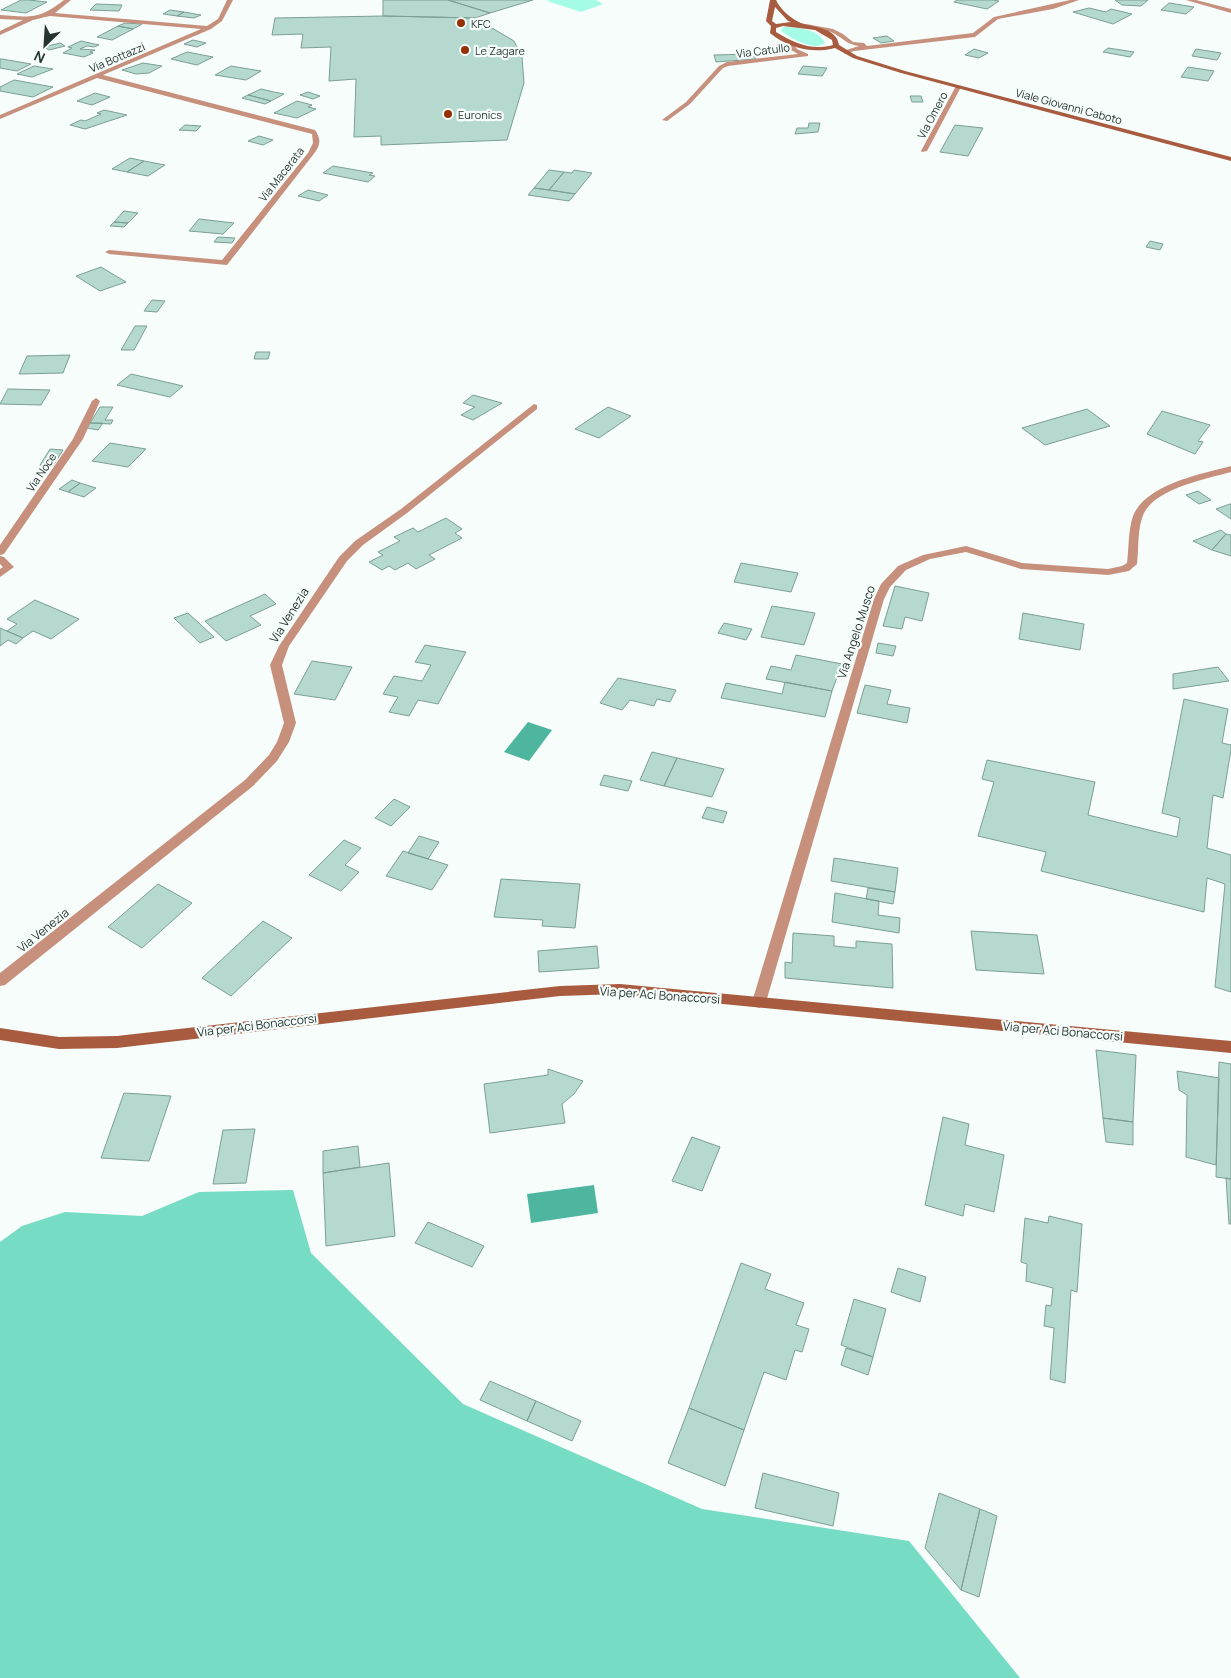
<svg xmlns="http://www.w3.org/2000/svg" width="1231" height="1678" viewBox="0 0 1231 1678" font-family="Manrope,sans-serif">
<rect width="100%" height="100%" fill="#f6fdfb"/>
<path fill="#a5fce6" d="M550,0H596L603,4L581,12L547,1Z
M788,27C801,28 819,30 825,43C813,52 791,38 781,31L783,27Z"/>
<path fill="#76dcc4" d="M293,1190L311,1253L463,1404L702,1509L909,1541L1020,1678H0V1242L22,1226L65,1212L142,1216L199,1192Z"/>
<path fill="#4eb69f" d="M528,722L552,730L529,761L504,752Z
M594,1185L598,1213L531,1223L527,1194Z"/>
<path fill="#b5d9cf" stroke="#7c9f95" d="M21,0H29L47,2L26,13L1,10Z
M383,0H448L490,13L475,18L383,16Z
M448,0H533L490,13Z
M957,0H993L999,1L987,9L954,2Z
M1115,0H1148L1141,6L1122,5Z
M1169,3L1194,7L1186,14L1161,10Z
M96,4L122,5L119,11L90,10Z
M1089,8L1106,12L1111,9L1132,14L1113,24L1073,12Z
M170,10L184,12L177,16L163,14Z
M184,12L201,15L194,18L177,16Z
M383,16L475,18L514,41L522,57L524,83L507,140L381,145V136L354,137L356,79L329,81L331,47L301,48L303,34L272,35L275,18Z
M125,23L142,24L133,29L118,26Z
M118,26L133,29L112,40L97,37Z
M887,36L894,41L881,43L873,38Z
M193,40L206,43L197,47L184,44Z
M81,41L99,45L94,47L87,46L80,49L95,50L90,52L93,53L84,57L63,53L72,48L68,47Z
M60,43L65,46L49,50L44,47Z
M1108,48L1134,52L1130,57L1103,52Z
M974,49L988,53L979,58L965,55Z
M1196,49L1221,53L1217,60L1192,56Z
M187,52L213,57L197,65L171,59Z
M752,54L756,59L716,62L714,55Z
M0,59H2L31,64L17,71L0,68Z
M143,63L162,66L149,73L136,74L122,70Z
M34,66L53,69L32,77L17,74Z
M231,66L261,71L246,80L215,75Z
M803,66L827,68L822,76L798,74Z
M1188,67L1214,71L1208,81L1181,77Z
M14,80L53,87L33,97L0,91V87Z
M261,89L274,92L284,94L271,101L248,95Z
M308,92L320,96L313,99L300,95Z
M95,93L110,97L92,105L77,101Z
M248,95L271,101L265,104L242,98Z
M910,96H921L923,102H912Z
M297,101L312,105L308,107L316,109L297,118L274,113Z
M104,110L127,115L85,129L70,125L81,120L85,121L101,114L97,113Z
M809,123H820L818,132L795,134L797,128H808Z
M185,125L201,126L196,131L179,130Z
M955,125L983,128L968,156L940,152Z
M259,136L273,140L263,145L248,141Z
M130,158L144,161L127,172L112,169Z
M144,161L165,165L148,176L127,172Z
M333,166L373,173L369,175L375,176L368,182L323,173Z
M549,170L564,172L549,190L534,188Z
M574,170L592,173L575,194L549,190L564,172L572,173Z
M534,188L549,190L575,194L569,201L528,195Z
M308,190L328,195L319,201L298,196Z
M124,211L138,213L128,223L114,222Z
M199,219L234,223L223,234L189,231Z
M114,222L128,223L124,227L110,226Z
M218,237L235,238L232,243L214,242Z
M1150,241L1163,244L1160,250L1146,247Z
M101,267L126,282L100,291L76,276Z
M152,300L165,301L157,312L144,311Z
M135,326H147L134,350H121Z
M256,352H270L268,359H254Z
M70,355L63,373L19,374L27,356Z
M131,374L183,386L170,397L117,385Z
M8,389L50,390L41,405L0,404Z
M473,395L502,403L473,420L461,415L475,407L463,403Z
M100,407H113L105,420H113L111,424L90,423Z
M608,407L631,416L599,438L575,429Z
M1087,409L1110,426L1045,445L1022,428Z
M1162,411L1210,425L1198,441L1203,442L1195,454L1147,434Z
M90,423H103L98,430L87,428Z
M110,443L146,449L128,467L92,461Z
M50,449L63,450L53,466L40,465Z
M72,480L80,483L68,492L59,489Z
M80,483L96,488L84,497L68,492Z
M1198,491L1211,500L1199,504L1186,495Z
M1230,504H1231V519L1216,509Z
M446,518L462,529L455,533L462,538L429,555L435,559L416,569L408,563L395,570L389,566L382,570L369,562L383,555L378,552L400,541L394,537L413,528L418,532Z
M1221,530L1226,534L1212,550L1193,541Z
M1226,534L1231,535V556L1212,550Z
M741,563L798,573L791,592L734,582Z
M895,586L929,593L922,621L905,617L902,629L883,626Z
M265,594L276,604L250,616L261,625L226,641L205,621Z
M35,600L79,619L51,639L33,631L23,638L7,631L17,624L7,619Z
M772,606L815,613L804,645L761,637Z
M188,613L214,637L200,643L174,618Z
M1023,613L1084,624L1080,650L1019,639Z
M724,623L752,629L746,640L718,633Z
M0,628L7,631L23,638L16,644L8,640L0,646Z
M878,643L896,646L893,656L876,653Z
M425,645L466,652L438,704L418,700L409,716L389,712L398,697L383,694L394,676L422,681L431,665L415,662Z
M796,655L842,664L832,691L766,679L771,666L791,670Z
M312,661L352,667L335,700L294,694Z
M1218,667L1229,681L1173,689V674Z
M618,678L676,690L670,702L657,699L654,706L630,700L622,710L600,703Z
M785,682L832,691L825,717L721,698L726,683L782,694Z
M865,685L891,690L887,704L910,708L907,723L857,713Z
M1184,699L1228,709L1222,743L1231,745V750L1223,798L1213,795L1207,848L1231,855V992L1215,987L1225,884L1207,878L1204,912L1041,871L1046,852L978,836L994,782L982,779L987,760L1095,782L1088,815L1177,837L1180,818L1162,813Z
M652,752L677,758L664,786L640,780Z
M677,758L724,769L712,797L664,786Z
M604,775L632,781L628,791L600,785Z
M394,799L410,807L391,826L375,818Z
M707,807L727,812L723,823L702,818Z
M419,836L439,842L428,859L408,853Z
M344,840L361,848L345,865L359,872L341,891L309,875Z
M403,851L448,865L432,890L386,876Z
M834,858L898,868L895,892L831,881Z
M501,879L580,884L575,928L542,926L543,920L494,917Z
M158,884L192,903L142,948L108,927Z
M868,888L895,892L893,904L866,899Z
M835,893L879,901L878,915L900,918L899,933L832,922Z
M263,921L292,938L231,996L202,978Z
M971,931L1037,935L1044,974L976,970Z
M793,933L834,936V946L856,948V941L892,944L893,988L785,978V962L792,963Z
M597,946L599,968L539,972L538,951Z
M1096,1050L1136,1055L1133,1122L1103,1118Z
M1219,1062L1231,1064V1179L1216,1177Z
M548,1069L583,1081L574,1094L562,1104L565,1123L490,1133L484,1084L548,1075Z
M1177,1071L1219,1078L1216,1165L1186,1157L1187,1095L1179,1090Z
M124,1093L171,1096L149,1161L101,1158Z
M943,1117L969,1124L965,1145L1004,1155L994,1212L965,1204L963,1216L925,1205Z
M1103,1118L1133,1122V1145L1106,1142Z
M255,1129L246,1183L213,1184L223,1130Z
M692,1137L720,1147L702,1191L672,1181Z
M358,1146L360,1167L323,1173V1151Z
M389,1163L395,1236L326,1246L323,1173Z
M1226,1178L1231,1179V1224H1229Z
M1049,1216L1082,1224L1077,1292L1071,1290L1065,1383L1050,1379L1054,1328L1044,1326L1046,1305L1051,1306L1053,1288L1026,1281L1027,1264L1021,1262L1025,1218L1048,1223Z
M428,1222L484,1246L472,1267L415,1243Z
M741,1263L771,1274L765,1289L804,1303L796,1325L809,1329L802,1352L795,1350L786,1380L764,1372L744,1430L689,1408Z
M898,1268L926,1277L920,1302L891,1292Z
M854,1299L886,1309L873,1357L841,1345Z
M846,1348L873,1357L868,1375L841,1365Z
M490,1381L536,1401L527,1421L480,1400Z
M536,1401L581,1421L572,1441L527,1421Z
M689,1408L744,1430L725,1486L668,1463Z
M763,1473L839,1493L833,1526L755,1508Z
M939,1493L980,1509L961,1590L925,1548Z
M980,1509L997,1516L979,1597L961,1590Z"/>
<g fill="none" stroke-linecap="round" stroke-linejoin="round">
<path fill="#c7907d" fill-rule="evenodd" d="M64,0H71L55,13L207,26L218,19L227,0H233L222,21L211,29L103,75L315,130C322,140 320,146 313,155L227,265L109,254L105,252L109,250L222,260L308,153L313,143L312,134L97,78L0,119V115L201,29L50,16L33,20L0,35V31L23,20L0,19V15C32,17 38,20 64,0Z
M1070,0H1079L1053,9L998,19L975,37L854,51L845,54L843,51L859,46C847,45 842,37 831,32C822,29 811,30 803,26L806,24L833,29L843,34L853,42L864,43L867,46L973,33L994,17Z
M1186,0H1196L1231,9V13Z
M792,42L797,49L808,54V56L728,66L723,68L690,104L667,121L662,120L686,102L719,66L727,62L798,54L791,50L789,44Z
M956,86L961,87L927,151L922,152L921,151Z
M96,398L100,401L83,439L4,554L0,555V545L73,439L92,401Z
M534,404L537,405V409L407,513L363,545L347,561L289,646L282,665L296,723L289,742L277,761L253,786L5,985L0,986V973L245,780L269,755L277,742L284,723L270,665L279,646L339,557L355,541L401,509Z
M1231,466V472C1206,479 1157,488 1144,513C1137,528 1139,548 1137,564L1129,571L1108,575L1021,569L966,552L930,559L906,570L890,587L884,599L766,1002L764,1006L759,1008L754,1006L752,1002L874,599L881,584L898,566L923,555L966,546L1022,563L1108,569L1122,566L1127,563C1129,548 1128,531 1133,516C1146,484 1201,474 1231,466Z
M0,556L4,557L14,567L0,577V569L3,567L0,564Z"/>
<path fill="#a95b3f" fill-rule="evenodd" d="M770,0H776C780,9 791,19 801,23C815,28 836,27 839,45L857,56L905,71L1231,157V161L901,73L853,58L835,48C813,54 788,48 770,33L771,26L766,21ZM775,7L788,21L791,22L776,24L772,21ZM783,26L815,30L832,40L833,45C812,51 794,43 776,32V28Z
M620,984L1231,1041V1053L620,994L560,996L117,1048L59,1049L0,1040V1028L59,1037L117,1036L560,986Z"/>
</g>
<g fill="#953000" stroke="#f6fdfb" stroke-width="2">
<circle cx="461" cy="23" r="5"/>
<circle cx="465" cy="50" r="5"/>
<circle cx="448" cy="114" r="5"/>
</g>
<g text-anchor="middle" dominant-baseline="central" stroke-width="4.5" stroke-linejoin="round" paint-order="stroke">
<g font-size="11" fill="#263430" stroke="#f6fdfb" text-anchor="start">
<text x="471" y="23">KFC</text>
<text x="475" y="50">Le Zagare</text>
<text x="458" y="114">Euronics</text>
</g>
<g font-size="11" fill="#263430" stroke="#f6fdfb">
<text transform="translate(763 50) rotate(-7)">Via Catullo</text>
<text transform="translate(117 57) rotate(-23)">Via Bottazzi</text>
<text transform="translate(1069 106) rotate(15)">Viale Giovanni Caboto</text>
<text transform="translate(932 115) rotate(-62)">Via Omero</text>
<text transform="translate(281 174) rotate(-52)">Via Macerata</text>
<text transform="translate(41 472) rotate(-56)">Via Noce</text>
</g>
<g font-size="12" fill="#263430" stroke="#f6fdfb">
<text transform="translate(289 615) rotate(-58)">Via Venezia</text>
<text transform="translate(856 632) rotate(-72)">Via Angelo Musco</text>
<text transform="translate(43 930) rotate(-39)">Via Venezia</text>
<text transform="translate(660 995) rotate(4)">Via per Aci Bonaccorsi</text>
<text transform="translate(257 1025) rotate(-7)">Via per Aci Bonaccorsi</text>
<text transform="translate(1063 1031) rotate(5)">Via per Aci Bonaccorsi</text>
</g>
</g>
<g transform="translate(45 45) rotate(205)" stroke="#f6fdfb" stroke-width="4" paint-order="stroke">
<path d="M0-4L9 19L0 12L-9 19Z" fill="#263430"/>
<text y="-8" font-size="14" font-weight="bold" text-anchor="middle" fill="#263430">N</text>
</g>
</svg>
